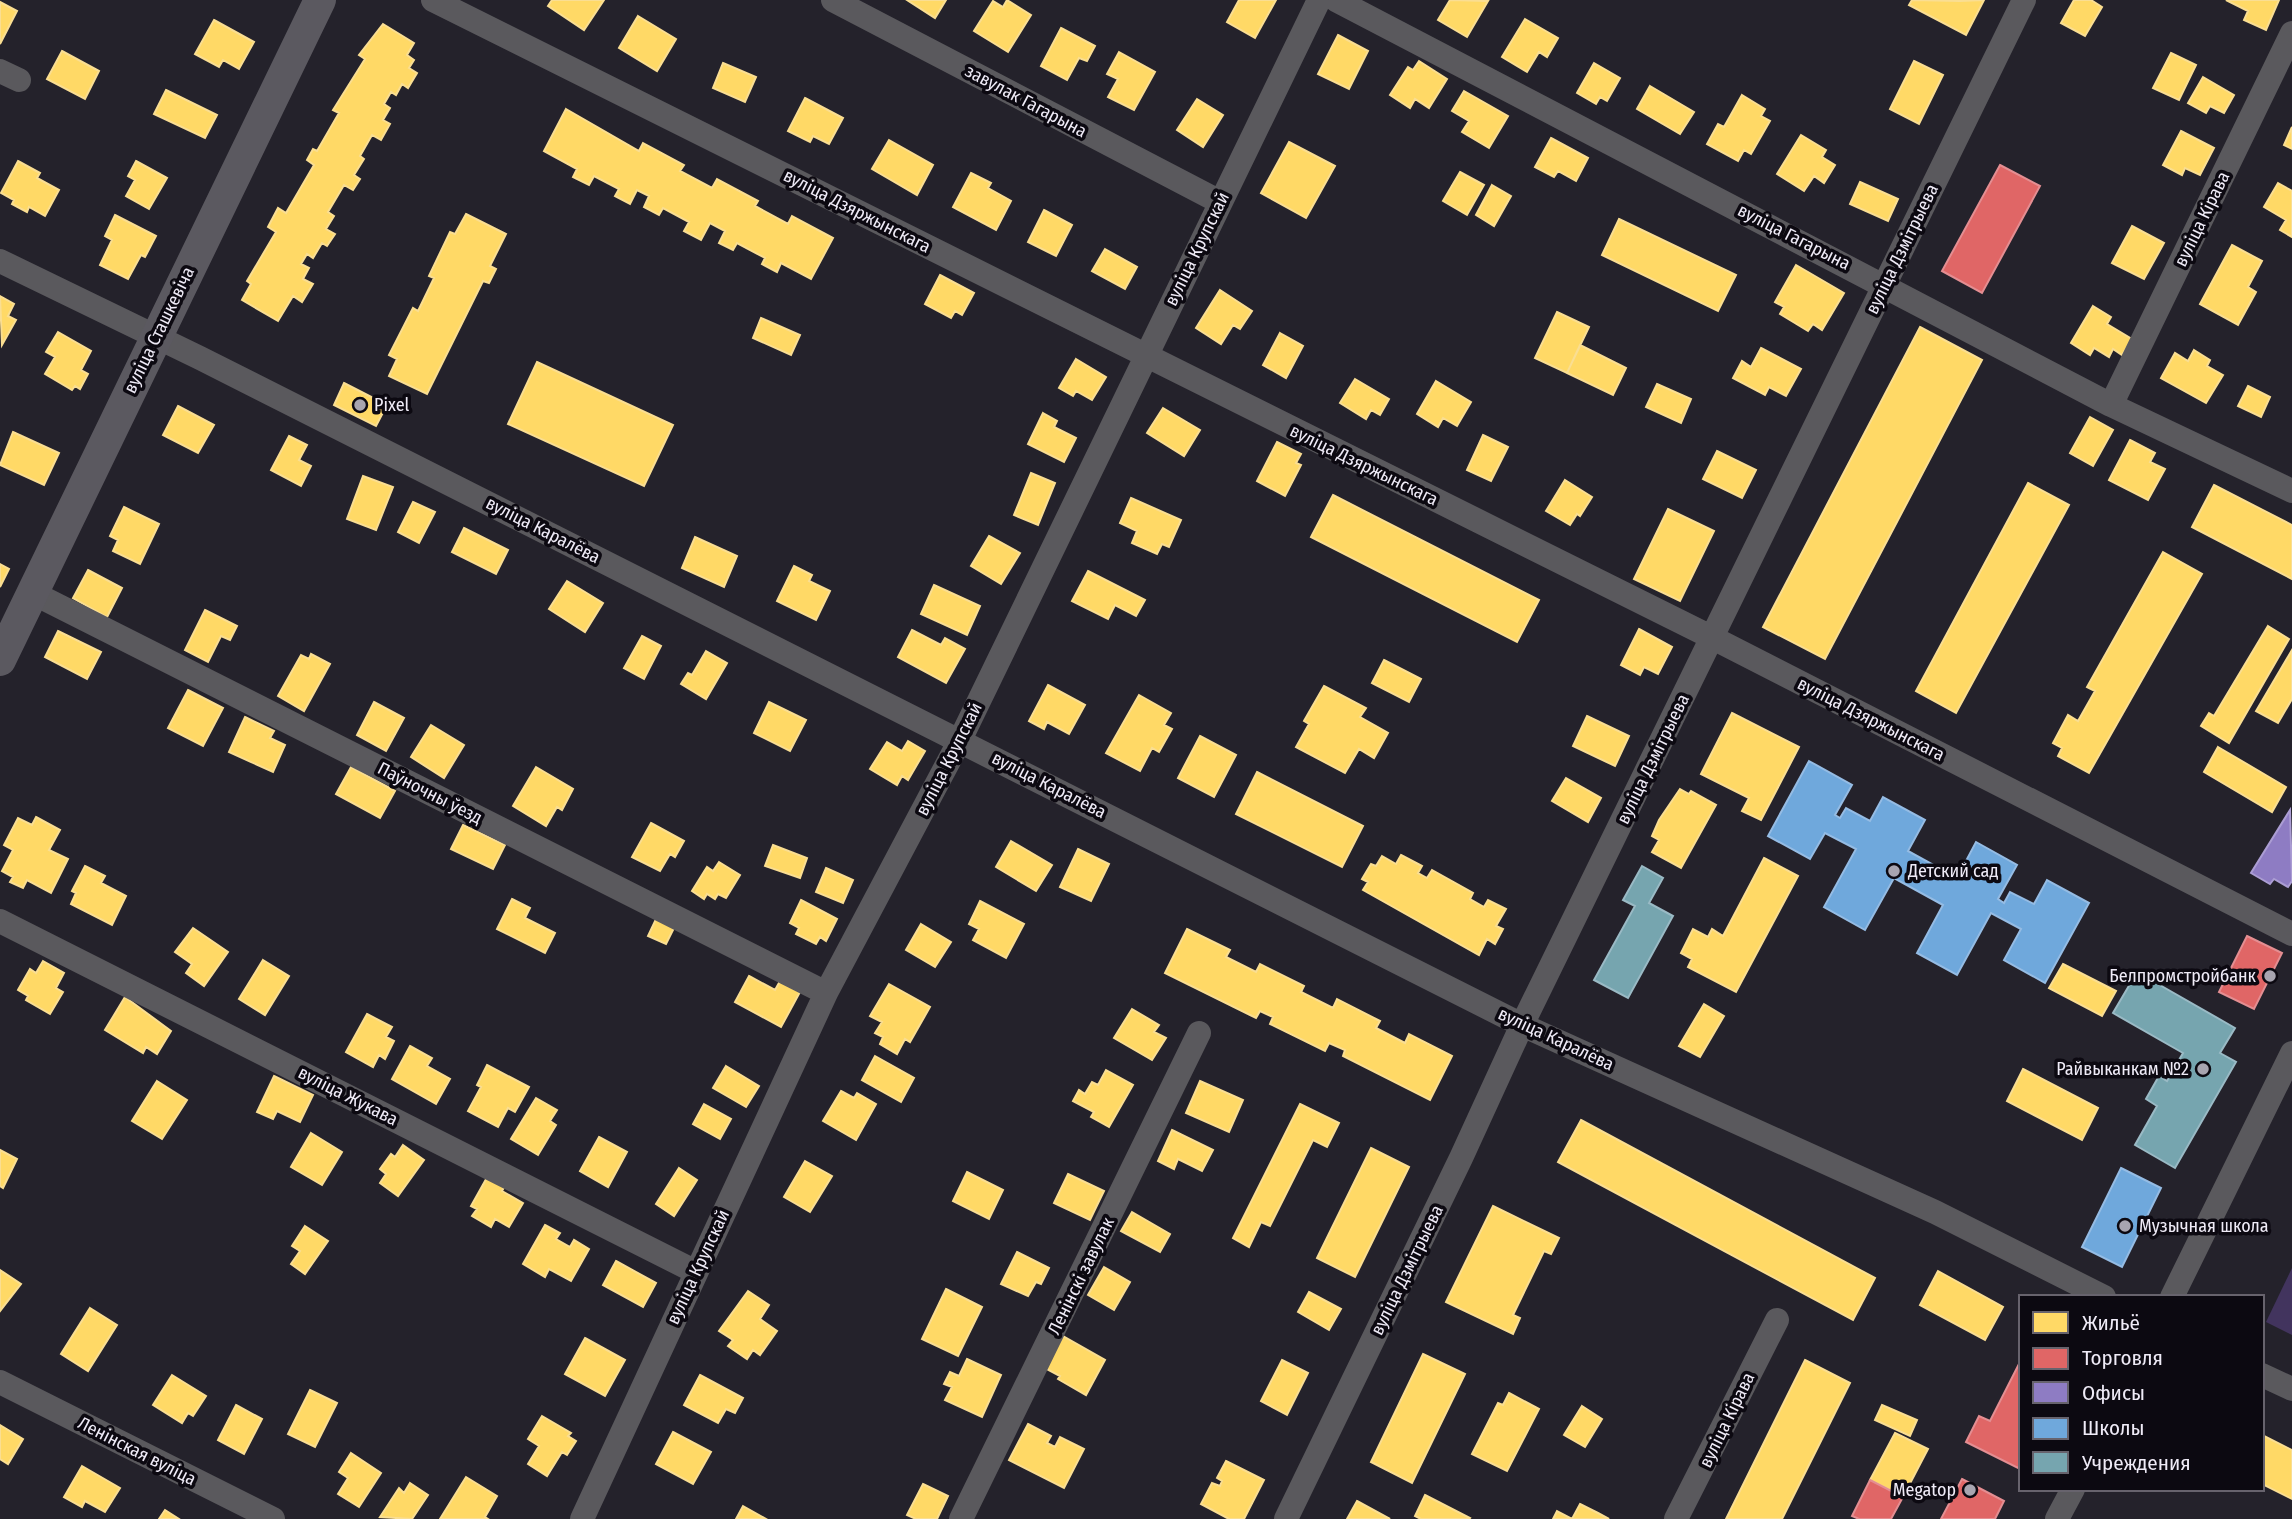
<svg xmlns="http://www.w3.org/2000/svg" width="2292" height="1519" viewBox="0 0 2292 1519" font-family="'Fira Sans Condensed',sans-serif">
<rect width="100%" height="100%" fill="#24222b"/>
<path fill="#42345e" d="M2292,1268V1335L2266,1322Z"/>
<path fill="#ffd966" stroke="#fade92" stroke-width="2" d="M552,0H604L584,30L548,6Z
M907,0H946L935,18Z
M1007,0L1031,15L1008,52L974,31L993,1L1003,7Z
M1239,0H1276L1255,38L1227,22Z
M1450,0L1488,1L1467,37L1438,20Z
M1912,0L1960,1L1984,0L1966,35L1909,5Z
M2074,0H2091L2102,7L2085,36L2061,23Z
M2226,0H2279L2266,30L2244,20L2248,11Z
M0,2L17,11L0,44Z
M638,16L676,39L657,71L619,48Z
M1525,19L1558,38L1547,57L1539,52L1527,72L1502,57Z
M214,20L254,42L239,69L223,60L219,67L195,54Z
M383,24L414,43L407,55L414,60L409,68L417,73L408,88L402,84L396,95L391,92L384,104L390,108L383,120L390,124L381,140L372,135L360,156L364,159L354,175L360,179L353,190L344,185L328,212L334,216L326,229L335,234L327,246L322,243L313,258L307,254L301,264L309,268L303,279L313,284L302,302L293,296L278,321L242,300L251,284L247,281L276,232L268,227L278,208L286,213L314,165L307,160L313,149L317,151L339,113L333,110L365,59L359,55Z
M1061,28L1095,46L1087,61L1079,58L1067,80L1041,66Z
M1338,35L1368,51L1349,89L1318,74Z
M62,51L99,71L85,99L47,79Z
M1119,52L1155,72L1134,110L1108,97L1118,79L1107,74Z
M2171,53L2196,65L2179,100L2153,88Z
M1419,61L1447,79L1429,108L1415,99L1410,108L1390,95L1408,67L1413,70Z
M1914,61L1943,75L1919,124L1890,109Z
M723,63L756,77L745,102L713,88Z
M1594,63L1620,78L1607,101L1600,97L1596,104L1577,93Z
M2203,77L2234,95L2224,113L2210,106L2206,113L2188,103Z
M1650,86L1694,112L1680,134L1637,109Z
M166,90L217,115L205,138L154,114Z
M1464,91L1508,116L1489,148L1462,132L1469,121L1452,111Z
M1742,95L1765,109L1761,116L1770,121L1751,154L1744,150L1738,161L1707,144L1718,124L1724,127Z
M805,98L843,118L829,144L813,136L810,142L788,131Z
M1197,99L1223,115L1203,147L1177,130Z
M566,109L639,151L643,143L684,165L680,171L712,188L717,179L758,201L755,206L788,224L792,216L833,238L811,279L781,263L777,272L762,264L765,258L737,243L733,250L719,243L725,231L710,223L701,240L684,231L689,222L663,208L659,215L644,207L649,196L637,190L630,204L615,196L619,189L594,176L589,185L573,177L577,169L544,151Z
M2292,127V149L2284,145Z
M2181,131L2214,148L2200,175L2185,168L2182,175L2163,165Z
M1801,135L1826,150L1822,157L1835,165L1824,183L1814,176L1804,191L1777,174Z
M1551,138L1588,158L1576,181L1558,171L1554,177L1535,167Z
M889,140L933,165L917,195L872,169Z
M1289,142L1335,166L1306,218L1261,193Z
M18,161L40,173L37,178L59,190L45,216L29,207L27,212L12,204L14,200L1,193Z
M136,161L167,178L149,209L126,196L135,180L128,176Z
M1460,172L1484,185L1467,215L1443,201Z
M971,173L991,183L988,188L1011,201L996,230L953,207Z
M1860,182L1898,199L1888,221L1850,204Z
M2278,183L2292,191V237L2280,230L2286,220L2264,207Z
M1492,185L1511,196L1494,226L1476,215Z
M1044,210L1072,225L1056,256L1028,242Z
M466,214L506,234L490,266L496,269L489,283L483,281L427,394L389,376L397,359L389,355L413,308L418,311L434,278L429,276L450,232L455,234Z
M115,215L156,236L145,257L141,255L128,279L100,265L112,240L105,236Z
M1619,219L1736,275L1718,311L1602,255Z
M2132,226L2164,243L2144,279L2112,263Z
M2232,245L2262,261L2248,287L2256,292L2238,325L2200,304Z
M1105,249L1137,267L1125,289L1092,271Z
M1796,265L1844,293L1822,330L1813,324L1808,331L1780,314L1784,307L1775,302Z
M940,275L974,293L962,315L955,311L951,318L925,304Z
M1220,290L1252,311L1240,329L1233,325L1221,344L1196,328Z
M0,296L14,304L8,316L16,320L2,345Z
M2093,306L2111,317L2107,324L2132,339L2122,355L2113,349L2109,357L2094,348L2090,355L2071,343Z
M1557,312L1589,327L1567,373L1535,358Z
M761,318L800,335L791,355L753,338Z
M1920,327L1982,360L1825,659L1763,627Z
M58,332L91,351L81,370L88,374L80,389L75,386L72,390L45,374L55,357L46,352Z
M1280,333L1303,346L1286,378L1263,365Z
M1580,345L1626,368L1613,395L1567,373Z
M1761,348L1801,369L1786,396L1769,387L1765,395L1733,378L1742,361L1751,367Z
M2194,350L2210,360L2207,366L2223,375L2206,403L2161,378L2175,353L2188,361Z
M1076,359L1106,377L1092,400L1076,391L1073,396L1059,388Z
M537,362L673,425L644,486L508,424Z
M1355,379L1389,399L1380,415L1371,410L1366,419L1340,403Z
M1436,381L1471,402L1457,426L1443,418L1438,427L1417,414Z
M344,383L387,405L376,426L334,405Z
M1657,384L1691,399L1681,423L1646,407Z
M2248,386L2270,397L2261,417L2238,406Z
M178,406L214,425L198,453L163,435Z
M1163,408L1200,430L1184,456L1147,433Z
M1043,413L1057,421L1054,427L1076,438L1064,462L1028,444Z
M2090,417L2113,430L2093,466L2070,453Z
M13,432L59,453L44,485L0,465Z
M1483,435L1508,447L1491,481L1467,470Z
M289,436L307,445L299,460L311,466L301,486L271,470Z
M2130,440L2155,453L2150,462L2165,469L2148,500L2109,480Z
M1277,442L1301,454L1296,463L1301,465L1285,496L1257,481Z
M1717,451L1756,470L1742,498L1703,479Z
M1031,473L1055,483L1038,525L1014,515Z
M363,476L393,487L376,530L347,519Z
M1565,480L1592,497L1580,516L1577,514L1570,525L1546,511Z
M2028,483L2069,505L1956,713L1916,691Z
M2214,485L2292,525V579L2192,527Z
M1333,495L1539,600L1517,642L1311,537Z
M1131,498L1181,520L1169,547L1162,544L1157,554L1132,543L1137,531L1120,523Z
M413,502L435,512L419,543L398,532Z
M124,507L159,524L140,564L113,551L118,540L110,536Z
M1668,509L1714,531L1680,601L1634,579Z
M464,528L508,550L496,574L452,552Z
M989,536L1020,553L1001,584L971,566Z
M695,537L737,556L724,587L682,568Z
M2163,552L2202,574L2089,773L2058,756L2062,748L2053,743L2068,715L2078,721L2095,691L2087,687Z
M0,564L9,569L0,587Z
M794,566L812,575L809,581L830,591L816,620L777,601Z
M88,570L122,588L107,617L73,598Z
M1088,571L1145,600L1136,616L1115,605L1108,619L1072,601Z
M567,581L603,603L585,632L549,609Z
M934,585L980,606L967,635L921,614Z
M205,610L237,626L230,640L221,636L208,662L185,650Z
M2268,626L2289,639L2229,743L2201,726L2209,713L2214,716Z
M1639,629L1672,647L1658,674L1644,667L1640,675L1621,665Z
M912,630L941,645L945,638L965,649L946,683L898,657Z
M58,631L101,652L87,679L45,657Z
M642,636L661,646L644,679L624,668Z
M2292,650V699L2278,723L2256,711Z
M706,651L727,663L706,699L681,684L688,673L692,675Z
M311,654L330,664L304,711L278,696L301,655L309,659Z
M1384,660L1421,679L1409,702L1372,683Z
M1048,685L1085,705L1069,734L1047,722L1044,729L1029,721Z
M1324,686L1366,708L1360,717L1388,733L1374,758L1359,749L1345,773L1296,747L1309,724L1304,721Z
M188,690L223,708L203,746L168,728Z
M1139,695L1171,713L1164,725L1172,729L1159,752L1152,748L1140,771L1106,753Z
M374,702L404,718L386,751L357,735Z
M769,702L806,720L790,751L754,733Z
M1732,713L1799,747L1761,820L1742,811L1749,798L1701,774Z
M1587,716L1629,736L1615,766L1573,746Z
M245,717L274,731L270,738L285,745L273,772L229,752Z
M431,725L464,745L444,778L411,757Z
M1200,736L1236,755L1214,797L1178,778Z
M908,741L925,751L908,780L902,776L897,785L870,769L887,742L902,751Z
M2218,747L2286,787L2272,812L2204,772Z
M351,767L395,791L380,818L336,794Z
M536,767L573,789L562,810L557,807L546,826L513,806Z
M1257,772L1363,826L1342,867L1236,814Z
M1566,778L1601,798L1588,822L1552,801Z
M1680,789L1689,794L1691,791L1716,805L1681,868L1652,852L1659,840L1652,836L1659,820Z
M36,817L60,830L49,850L68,859L51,893L27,880L23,888L10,882L13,877L2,871L13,850L4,845L18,818L32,825Z
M651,823L684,841L675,857L670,854L660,871L632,857Z
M463,825L505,845L493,869L451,849Z
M1011,841L1052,865L1036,891L996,867Z
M773,845L807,858L800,878L765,866Z
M1078,849L1109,864L1091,901L1060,887Z
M1401,855L1422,866L1418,873L1427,878L1432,870L1473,893L1470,899L1484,907L1488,900L1506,909L1496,926L1503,929L1495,944L1487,939L1479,955L1363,890L1368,882L1362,879L1371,864L1376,866L1382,856L1396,864Z
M1764,858L1798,876L1736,992L1688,967L1692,959L1681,953L1693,929L1708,937L1712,929L1723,936Z
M719,862L740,875L726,898L718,894L715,899L707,894L704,899L692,891L707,867L713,871Z
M85,866L105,876L101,883L126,896L112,925L71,904L76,893L72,891Z
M826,868L853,880L843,903L816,892Z
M512,899L530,908L525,918L555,933L545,953L497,929Z
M801,900L837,919L826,941L820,937L816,944L796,934L799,928L790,923Z
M980,901L1024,924L1006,958L973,940L979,929L969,924Z
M656,919L674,928L666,944L648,936Z
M921,924L951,942L935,967L906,950Z
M193,928L228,952L204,986L186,973L192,964L175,952Z
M1187,929L1230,950L1226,957L1256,972L1260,964L1304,986L1301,992L1333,1008L1337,999L1380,1021L1376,1028L1405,1043L1409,1034L1452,1056L1430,1100L1343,1056L1345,1050L1329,1043L1325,1051L1270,1024L1273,1017L1260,1011L1256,1018L1165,973Z
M263,960L289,976L265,1015L239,999Z
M43,961L64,973L56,988L63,992L50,1014L26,1000L28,996L18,990L30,969L36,973Z
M2063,964L2116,991L2102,1016L2049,988Z
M749,976L775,990L780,981L800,992L781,1027L735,1002Z
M889,984L930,1007L910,1042L905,1039L897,1054L880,1044L883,1037L875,1033L882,1022L870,1016Z
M125,997L171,1031L157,1054L146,1047L143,1053L105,1030Z
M1704,1004L1724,1016L1700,1057L1679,1046Z
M1132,1009L1159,1025L1154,1032L1166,1038L1152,1060L1114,1038Z
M367,1014L392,1027L386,1037L394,1041L385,1059L379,1055L373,1067L346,1052Z
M410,1046L432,1058L427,1066L450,1079L436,1104L392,1079Z
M875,1056L914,1078L901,1102L862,1080Z
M487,1065L529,1087L515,1112L508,1108L498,1127L468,1111L481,1087L477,1085Z
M726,1066L759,1086L746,1107L713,1088Z
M2023,1069L2098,1108L2082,1140L2007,1101Z
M1106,1070L1133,1085L1109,1127L1091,1117L1094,1112L1073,1101L1079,1090L1085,1094L1092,1082L1098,1085Z
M274,1076L313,1095L300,1122L277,1111L273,1119L257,1112Z
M157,1081L187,1100L162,1139L132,1121Z
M1200,1081L1243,1100L1229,1132L1186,1113Z
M841,1091L854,1098L857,1093L876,1104L856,1140L823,1121Z
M536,1098L557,1110L550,1121L556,1125L538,1155L511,1139Z
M704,1104L731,1119L720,1139L693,1124Z
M1300,1104L1339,1123L1327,1147L1313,1140L1270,1226L1261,1222L1249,1247L1233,1238Z
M1581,1120L1875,1278L1853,1320L1558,1162Z
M1172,1130L1213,1150L1202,1171L1178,1159L1174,1169L1158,1161Z
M311,1133L342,1152L322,1185L291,1167Z
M599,1137L627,1152L608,1187L580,1171Z
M403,1145L424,1160L398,1196L380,1183L386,1174L380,1169L391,1154L395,1157Z
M1371,1148L1409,1167L1355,1277L1317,1258Z
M0,1150L17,1159L3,1188L0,1186Z
M805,1161L832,1176L810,1212L784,1197Z
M679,1168L697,1180L674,1216L656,1204Z
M967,1172L1003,1190L989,1219L953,1201Z
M489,1174L506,1184L502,1191L523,1203L509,1227L495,1219L491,1227L472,1216L477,1209L471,1206Z
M1068,1174L1104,1191L1090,1220L1054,1203Z
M1493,1206L1559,1238L1551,1254L1544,1251L1513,1315L1520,1318L1513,1334L1446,1302Z
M1132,1212L1170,1234L1160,1252L1121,1231Z
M545,1225L560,1233L556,1239L570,1247L574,1240L589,1249L571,1281L549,1269L545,1277L523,1264Z
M305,1226L328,1241L305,1274L291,1264L300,1251L292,1246Z
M1017,1252L1049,1268L1041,1284L1036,1282L1028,1296L1001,1284Z
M616,1261L656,1283L643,1307L603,1285Z
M1104,1267L1130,1282L1114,1310L1088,1295Z
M0,1270L21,1284L0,1311Z
M1938,1271L2003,1307L1985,1340L1920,1305Z
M946,1289L982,1307L958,1356L922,1339Z
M748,1291L769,1305L760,1319L777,1331L760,1355L753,1350L747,1359L728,1346L733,1340L719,1331Z
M1309,1292L1341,1309L1329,1330L1298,1312Z
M90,1308L117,1325L88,1371L61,1354Z
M1063,1336L1105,1360L1086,1395L1058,1379L1060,1376L1045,1368Z
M585,1338L625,1360L605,1396L565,1374Z
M1423,1354L1465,1374L1412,1483L1371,1462Z
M967,1359L1001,1375L982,1417L945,1400L952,1387L944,1384L950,1372L959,1376Z
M1282,1360L1308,1373L1287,1415L1261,1401Z
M1805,1360L1850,1383L1782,1519H1726Z
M172,1375L206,1396L193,1416L188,1413L182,1423L153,1405Z
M700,1375L743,1398L735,1413L726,1409L718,1423L684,1405Z
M310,1390L337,1403L315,1447L288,1434Z
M1509,1393L1539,1409L1507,1471L1472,1454L1498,1403L1503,1405Z
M236,1405L262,1419L244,1454L218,1440Z
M1882,1405L1917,1420L1910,1436L1875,1420Z
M1582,1406L1602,1419L1585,1447L1564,1435Z
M542,1416L571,1433L568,1436L576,1441L567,1455L562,1452L547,1476L528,1464L539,1446L528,1439Z
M1028,1424L1051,1436L1047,1443L1055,1447L1060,1437L1084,1449L1064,1488L1009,1460Z
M0,1425L23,1439L8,1464L0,1459Z
M673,1432L711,1452L693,1484L656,1464Z
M1895,1433L1928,1449L1903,1497L1870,1480Z
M2262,1435L2292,1450V1499L2262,1484Z
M351,1453L381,1473L359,1507L338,1494L348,1478L339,1472Z
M1226,1461L1264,1480L1244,1519H1229L1201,1504L1212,1483L1220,1486L1222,1481L1217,1478Z
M82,1466L120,1488L105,1512L85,1501L82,1507L64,1497Z
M466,1477L497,1496L485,1517L488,1519H440Z
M410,1483L428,1495L412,1519L380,1517L399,1488L404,1493Z
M923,1484L948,1496L937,1519H916L907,1515Z
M1425,1495L1470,1518L1469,1519H1421L1415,1516Z
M1357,1501L1390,1519H1347Z
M1580,1504L1598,1513L1609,1519H1553L1557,1511L1572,1519Z
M743,1506L766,1519H736Z
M165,1510L179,1519H159Z"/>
<path fill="#e06666" stroke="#e48e92" stroke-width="2" d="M2000,165L2040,186L1982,293L1942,271Z
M2247,936L2282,953L2254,1009L2219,992Z
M2021,1360V1463L2018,1468L1966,1442L1979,1416L1990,1421Z
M1962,1479L2004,1501L1995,1519H1941Z
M1870,1480L1903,1497L1891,1519H1859L1852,1516Z"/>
<path fill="#8e7cc3" stroke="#ab9dd3" stroke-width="2" d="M2290,810L2292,881L2288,887L2274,879L2270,884L2251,873Z"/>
<path fill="#6fa8dc" stroke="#95bce4" stroke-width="2" d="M1809,761L1852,785L1835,815L1840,818L1846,808L1870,821L1883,797L1925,820L1908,851L1957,878L1976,842L2017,865L1998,899L2004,903L2010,892L2034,904L2047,880L2089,903L2045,983L2004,960L2021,929L1991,913L1957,975L1917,953L1943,905L1894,878L1865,930L1824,907L1856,849L1825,833L1810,859L1768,836Z
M2121,1168L2161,1188L2122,1267L2082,1247Z"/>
<path fill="#76a5af" stroke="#9abac5" stroke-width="2" d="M1642,866L1663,878L1649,903L1673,916L1628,998L1594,980L1635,906L1623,900Z
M2137,972L2235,1028L2220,1053L2236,1062L2175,1168L2135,1145L2157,1106L2146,1099L2159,1076L2167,1081L2183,1053L2113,1013Z"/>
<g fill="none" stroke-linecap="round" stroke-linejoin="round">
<path stroke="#5a595d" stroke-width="24" d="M433,0L1711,637L2292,934
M833,0L1220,202
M1336,0L2111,405L2292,491
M0,71L19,80
M0,261L200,358L1522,1025L1935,1212L2104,1297
M2111,405L2292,33
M33,593L826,993
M0,921L696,1272
M2172,1297L2292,1053
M2262,1375L2292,1389
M0,1382L273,1519
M582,1519L826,993L960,740L1319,0
M961,1519L1199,1033
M1286,1519L1461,1158L1522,1025L2024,0
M1676,1519L1777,1320
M2057,1519L2073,1489"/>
<path stroke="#5b5960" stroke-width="32" d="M0,660L320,0"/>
</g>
<g fill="#a8a5b0" stroke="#0c0911" stroke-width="2.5">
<circle cx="360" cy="405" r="7"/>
<circle cx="1894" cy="871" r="7"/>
<circle cx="2270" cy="976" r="7"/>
<circle cx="2203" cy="1069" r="7"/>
<circle cx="2125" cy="1226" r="7"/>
<circle cx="1970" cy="1490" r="7"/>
</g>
<g text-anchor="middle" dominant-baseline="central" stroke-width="7" stroke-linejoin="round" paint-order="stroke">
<g font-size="18" fill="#efebf7" stroke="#0c0911">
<text transform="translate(1026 101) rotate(28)">завулак Гагарына</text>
<text transform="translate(857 211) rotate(27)">вуліца Дзяржынскага</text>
<text transform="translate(2202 219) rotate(-64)">вуліца Кірава</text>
<text transform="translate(1794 237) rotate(27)">вуліца Гагарына</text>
<text transform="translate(1197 249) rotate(-64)">вуліца Крупскай</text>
<text transform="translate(1902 249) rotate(-64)">вуліца Дзмітрыева</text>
<text transform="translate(159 330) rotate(-64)">вуліца Сташкевіча</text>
<text transform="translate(1364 465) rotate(26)">вуліца Дзяржынскага</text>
<text transform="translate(543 530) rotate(27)">вуліца Каралёва</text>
<text transform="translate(1871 719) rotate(27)">вуліца Дзяржынскага</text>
<text transform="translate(949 759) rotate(-63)">вуліца Крупскай</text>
<text transform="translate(1653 759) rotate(-64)">вуліца Дзмітрыева</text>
<text transform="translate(1049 785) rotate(27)">вуліца Каралёва</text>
<text transform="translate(430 793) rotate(27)">Паўночны ўезд</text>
<text transform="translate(1556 1039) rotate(25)">вуліца Каралёва</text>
<text transform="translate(348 1096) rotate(27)">вуліца Жукава</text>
<text transform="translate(698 1267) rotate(-65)">вуліца Крупскай</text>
<text transform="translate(1407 1270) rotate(-64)">вуліца Дзмітрыева</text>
<text transform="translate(1081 1276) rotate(-64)">Ленінскі завулак</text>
<text transform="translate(1727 1420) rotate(-64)">вуліца Кірава</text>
<text transform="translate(137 1451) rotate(27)">Ленінская вуліца</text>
</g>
<g font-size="18" fill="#efebf7" stroke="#0c0911" text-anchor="start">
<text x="374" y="405">Pixel</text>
<text x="1908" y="871">Детский сад</text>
<text x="2256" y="976" text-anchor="end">Белпромстройбанк</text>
<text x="2189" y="1069" text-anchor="end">Райвыканкам №2</text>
<text x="2139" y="1226">Музычная школа</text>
<text x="1956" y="1490" text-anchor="end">Megatop</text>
</g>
</g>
<rect x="2019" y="1295" width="245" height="196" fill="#0c0911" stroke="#67636d" stroke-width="2"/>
<rect x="2033" y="1312" width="35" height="21" fill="#ffd966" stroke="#67636d" stroke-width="2"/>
<text x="2082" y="1330" font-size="21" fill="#efebf7">Жильё</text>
<rect x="2033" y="1348" width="35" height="21" fill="#e06666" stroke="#67636d" stroke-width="2"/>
<text x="2082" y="1365" font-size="21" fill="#efebf7">Торговля</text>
<rect x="2033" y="1382" width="35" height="21" fill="#8e7cc3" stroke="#67636d" stroke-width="2"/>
<text x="2082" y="1400" font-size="21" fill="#efebf7">Офисы</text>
<rect x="2033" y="1418" width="35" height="21" fill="#6fa8dc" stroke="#67636d" stroke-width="2"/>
<text x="2082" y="1435" font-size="21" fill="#efebf7">Школы</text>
<rect x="2033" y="1452" width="35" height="21" fill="#76a5af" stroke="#67636d" stroke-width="2"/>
<text x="2082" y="1470" font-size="21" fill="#efebf7">Учреждения</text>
</svg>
